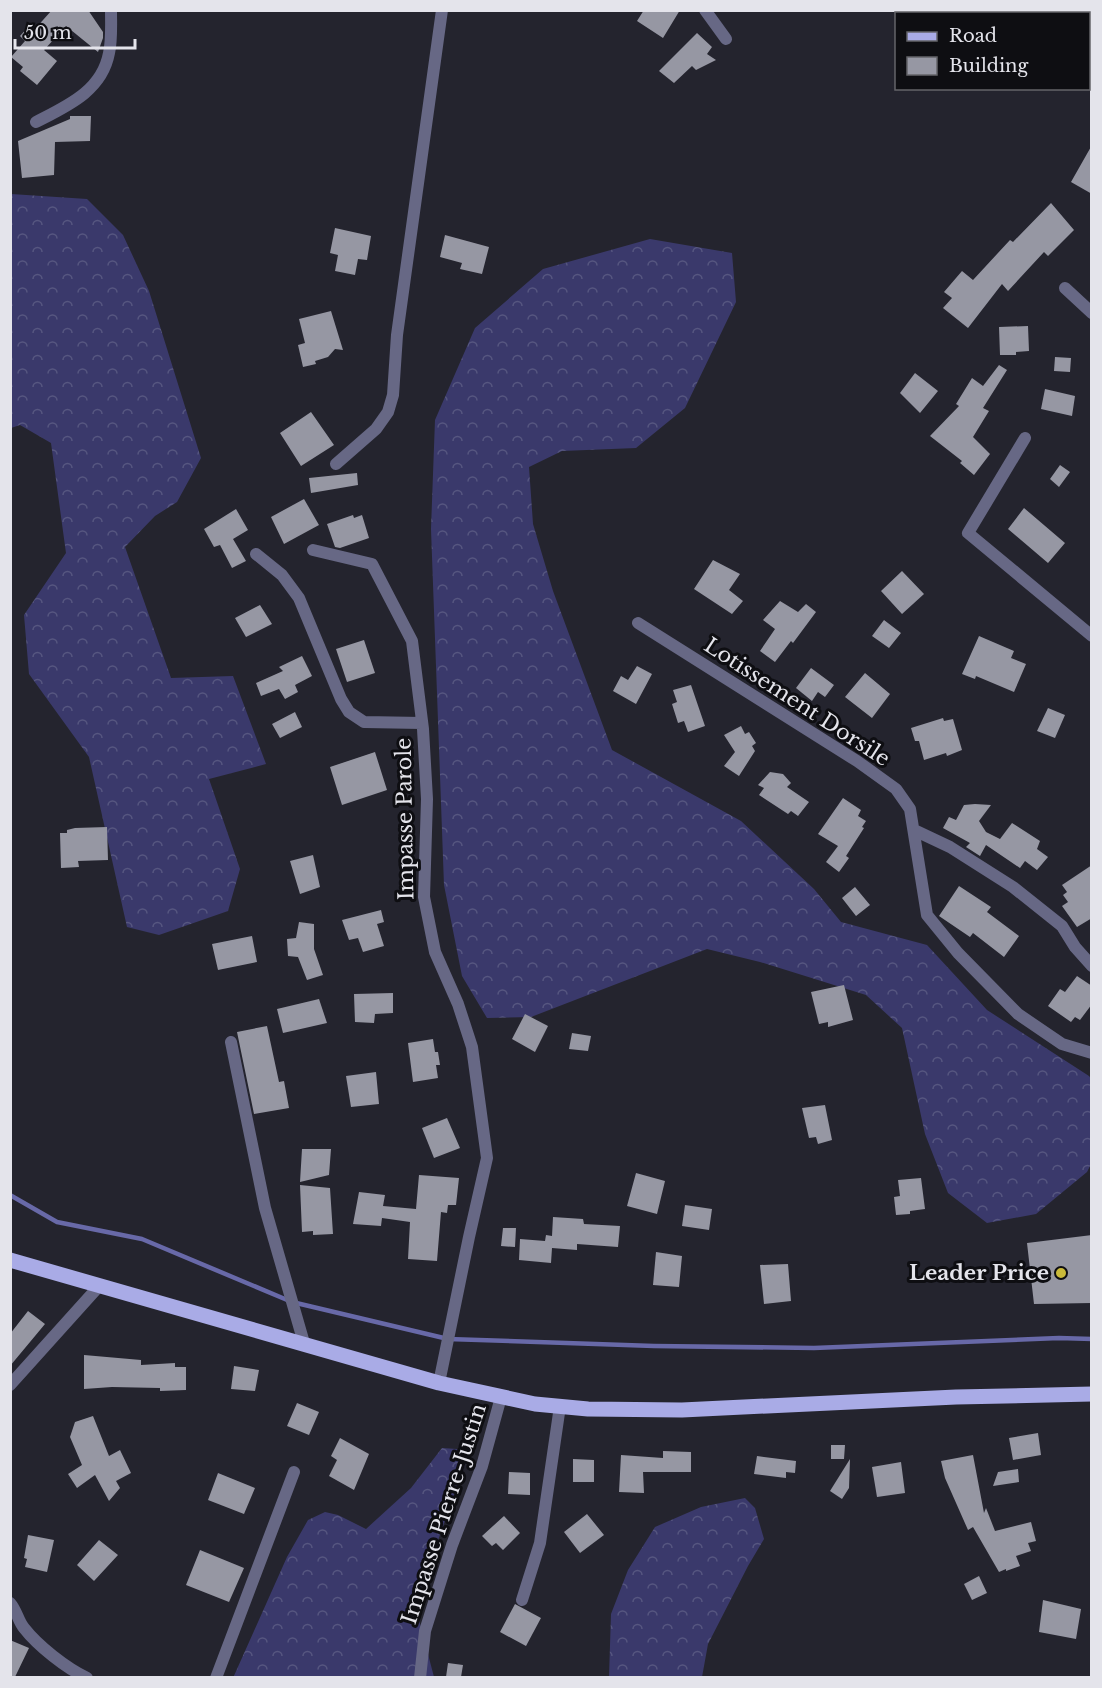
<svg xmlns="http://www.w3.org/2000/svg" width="1102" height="1688" viewBox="0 0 1102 1688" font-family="'Libre Baskerville',serif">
<defs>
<pattern id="forest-crowns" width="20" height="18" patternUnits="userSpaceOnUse" patternTransform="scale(1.5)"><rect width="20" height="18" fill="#3a396b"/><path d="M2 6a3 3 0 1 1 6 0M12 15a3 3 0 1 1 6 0" fill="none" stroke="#565680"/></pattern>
</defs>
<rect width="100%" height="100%" fill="#24242e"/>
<path fill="url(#forest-crowns)" d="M11,194L87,199L123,235L149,291L201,458L177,502L155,516L125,547L171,678L233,676L266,764L209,779L240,869L228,911L159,935L127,927L89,757L29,674L24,615L66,553L51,443L20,425L11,428Z
M650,239L732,253L736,302L685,408L636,448L562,451L529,467L533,524L553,591L612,750L741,821L814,889L841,922L927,945L987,1010L1089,1076L1092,1080V1162L1087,1172L1036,1214L987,1223L948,1193L925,1134L902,1028L866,995L760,962L707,949L531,1017L487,1018L462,976L444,885L431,529L435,420L475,328L543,269Z
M442,1448L457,1449L467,1459L415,1605L434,1677L233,1678L287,1557L308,1520L325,1512L338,1515L366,1529L411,1488Z
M745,1498L755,1508L764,1539L748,1566L708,1644L702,1677H609L611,1614L628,1570L655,1527L701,1507Z"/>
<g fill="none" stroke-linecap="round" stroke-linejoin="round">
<path stroke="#6869a8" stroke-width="4.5" d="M10,1195L57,1222L142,1239L292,1302L448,1339L654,1346L814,1348L1059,1338L1092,1339"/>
</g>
<path fill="#9697a3" d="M52,10H88L103,32V38L98,52L66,26L44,50L57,61L37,85L20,71L23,67L11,57L25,41L20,36L29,26L34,30Z
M644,10H680L663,38L637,21Z
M697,33L712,47L707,54L716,60L696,70L692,66L674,83L659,71Z
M70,116H91L90,141L55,142L54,175L22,178L18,141L70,119Z
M1092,145V194L1071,182Z
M1051,203L1074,230L1048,256L1044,252L1008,291L1002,284L968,328L943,308L952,298L944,292L962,271L973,280L1010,240L1013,242Z
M335,228L371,236L367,260L358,259L355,275L335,271L338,255L330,253Z
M445,235L489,247L482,274L460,269L462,263L440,257Z
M331,311L343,350L335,349L328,357L315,361L316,364L303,367L298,345L305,343L299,319Z
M1028,326L1029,351L1016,352V355H1000L999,327Z
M1055,357L1071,358L1070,372L1054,371Z
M999,365L1007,370L983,408L989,411L973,437L990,454L974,475L960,463L962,461L930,436L959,406L956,404L972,378L983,386Z
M915,373L938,391L920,413L900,393Z
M1045,389L1075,396L1072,416L1041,409Z
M311,412L334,445L301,466L280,433Z
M1060,465L1070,472L1059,487L1050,479Z
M357,473L358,485L311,493L309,478Z
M304,499L319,525L284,544L271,517Z
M1024,508L1065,543L1048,563L1008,529Z
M236,509L248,530L233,539L246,561L232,568L220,545L214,547L204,529Z
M353,515L354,518L362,515L369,538L340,548L335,547L327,524Z
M713,560L740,574L729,590L743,601L732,614L694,589Z
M902,571L924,594L902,614L881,591Z
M780,601L798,612L806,604L816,612L793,643L791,641L775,662L760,651L775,629L763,620Z
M260,605L272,624L246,637L235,618Z
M884,620L901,633L889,648L872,636Z
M979,636L1014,651L1011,658L1026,664L1014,692L976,676L975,679L962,674Z
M364,640L375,673L347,682L336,649Z
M302,656L312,676L295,685L298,692L285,699L279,689L261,696L256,683L283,671L279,667Z
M637,666L652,674L636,704L613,691L621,676L628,680Z
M811,668L834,685L825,697L818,692L812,701L796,688Z
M865,673L890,694L872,718L845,697Z
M691,685L705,726L688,732L684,721L678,723L672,704L677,702L673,690Z
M1048,708L1065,715L1055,738L1037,731Z
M295,712L302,727L280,738L272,724Z
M943,718L944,721L953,719L962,750L947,756L946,753L924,760L919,741H915L911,728Z
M741,726L745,734L749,732L756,743L752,746L755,751L739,776L724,766L735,752L724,735Z
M375,752L387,790L342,805L330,767Z
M770,772L783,774L791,783L787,787L809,802L798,816L791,811L788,814L759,795L764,788L758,785Z
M843,798L861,810L858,816L866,821L862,827L864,828L846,856L849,858L839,872L826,862L838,846L818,834Z
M975,804L991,805L979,821L986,832L1000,839L1012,823L1040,841L1037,849L1048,857L1037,870L1025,861L1020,868L986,845L980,856L966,847L970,843L943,828L949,817L956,820L964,805Z
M107,827L108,860L78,861L79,867L61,868L60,833H67V830L75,828Z
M313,855L320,887L300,894L290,861Z
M1092,865V918L1077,927L1062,906L1068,902L1063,895L1067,892L1062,885Z
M959,886L991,907L987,912L1019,936L1004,957L973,933L970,937L939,916Z
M855,887L870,905L856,916L842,898Z
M381,910L384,922L377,924L384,946L363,952L358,938L349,940L342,920Z
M299,922L314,924V949L323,975L307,980L298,957L288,956L287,939L296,938Z
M252,936L257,962L218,970L212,944Z
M1077,976L1092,986V1004L1080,1020L1075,1017L1071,1022L1048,1006L1060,989L1065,992Z
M844,985L853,1020L828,1027V1022L819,1024L811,992Z
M393,993V1013L375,1014L374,1023L355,1022L354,994Z
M319,999L327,1023L283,1033L277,1009Z
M525,1014L548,1026L535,1052L512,1039Z
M267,1026L279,1082L284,1081L289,1108L254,1114L237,1032Z
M572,1033L591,1036L588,1051L569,1049Z
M433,1039L435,1052H438L440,1065H436L438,1078L413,1082L408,1043Z
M376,1072L379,1104L351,1107L346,1076Z
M825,1105L832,1140L818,1144L816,1137L809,1138L802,1108Z
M447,1118L460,1148L434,1158L422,1128Z
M302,1149H331L329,1175L300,1182Z
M636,1173L665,1181L657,1214L627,1206Z
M419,1175L459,1178L456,1205H448L447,1213L441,1212L437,1261L408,1259L410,1222L382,1218L381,1226L353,1224L359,1192L385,1195L383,1206L416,1209Z
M921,1178L925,1209L910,1211V1214L896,1215L894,1197L900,1196L898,1180Z
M300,1185L330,1188L333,1234L313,1235V1231L302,1232Z
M685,1205L712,1209L709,1230L682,1226Z
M553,1217L583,1219L584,1224L620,1226L618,1247L577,1244V1250L552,1248L551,1263L519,1260L520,1239L545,1241L546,1235L552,1236Z
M503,1228H516L515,1247L501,1246Z
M1092,1235V1303L1034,1304L1027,1243Z
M656,1252L682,1256L679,1287L653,1285Z
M788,1264L791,1301L764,1304L760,1265Z
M28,1311L45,1324L10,1366V1334Z
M84,1355L141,1360V1365L175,1363V1367H186V1390L160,1391V1388L112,1387L84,1389Z
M234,1366L259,1370L255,1391L231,1389Z
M297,1403L319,1412L309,1435L287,1426Z
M93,1416L109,1456L120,1450L131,1473L116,1481L120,1488L109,1501L95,1475L77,1488L68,1474L82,1465L70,1437L75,1422Z
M1038,1433L1041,1455L1013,1460L1009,1438Z
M340,1438L369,1454L354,1490L329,1476L337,1460L331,1456Z
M831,1445H845L844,1459H831Z
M663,1451L691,1452V1472H643L644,1493L619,1492L621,1455L663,1458Z
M973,1455L984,1513L986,1508L995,1531L1031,1522L1036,1541L1028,1543L1031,1551L1016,1556L1020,1566L1006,1571V1569L999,1572L973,1527L968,1530L945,1478L941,1461Z
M757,1456L796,1461L795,1473L786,1472V1478L754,1474Z
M573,1459L594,1460V1482H573Z
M850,1459L849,1488L842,1499L830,1491Z
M901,1462L905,1493L877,1497L872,1467Z
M1018,1469L1019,1482L993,1486L998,1472Z
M509,1472L530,1473V1495L508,1494Z
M218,1473L255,1488L244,1514L208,1500Z
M587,1514L604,1535L580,1553L564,1532Z
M504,1516L520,1533L503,1550L496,1543L492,1546L482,1536Z
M28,1535L54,1540L47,1572L25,1567L27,1559L24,1558Z
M99,1540L118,1555L94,1581L77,1565Z
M200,1550L244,1568L229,1602L186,1585Z
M979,1576L987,1593L972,1600L964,1584Z
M1043,1600L1081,1609L1076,1639L1039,1632Z
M515,1604L541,1618L526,1646L500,1632Z
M10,1640L29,1648L15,1677H10Z
M448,1663L463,1665L461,1677H446Z"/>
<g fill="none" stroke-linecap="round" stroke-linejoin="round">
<path stroke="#676885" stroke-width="12" d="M705,10L726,39
M1088,29L1092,32
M36,122C67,106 102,91 109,53C112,40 111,24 111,10
M1065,288L1092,313
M1025,438L968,533L1092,636
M336,464L376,429L388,412L393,395L397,335L442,10
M313,550L372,564L412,641L423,729L427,799L424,897L435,952L458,1004L472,1047L487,1158L469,1237L439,1383
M256,554L282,575L299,598L341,699L349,712L364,722L422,723
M638,623L857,761L896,789L910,809L927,915L958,953L1018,1014L1062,1044L1092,1053
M914,830L950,847L1013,887L1062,926L1075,947L1092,966
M231,1042L265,1208L304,1343
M10,1385L100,1285
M522,1600L540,1543L560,1406
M10,1603C17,1611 18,1621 24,1628C38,1646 66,1668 87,1678
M216,1678L294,1472
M420,1678L425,1631L452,1545L482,1466L501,1397"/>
<path stroke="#a9abe6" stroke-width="15" d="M10,1260L439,1383L535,1404L588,1409L682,1410L956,1397L1092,1394"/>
</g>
<circle fill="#caba3a" stroke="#0e0e12" stroke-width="2" cx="1061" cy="1273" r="6"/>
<g text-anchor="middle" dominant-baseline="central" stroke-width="6" stroke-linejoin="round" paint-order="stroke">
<g font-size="21" fill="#e4e4eb" stroke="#0e0e12">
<text transform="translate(797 702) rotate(33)">Lotissement Dorsile</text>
<text transform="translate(405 819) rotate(-91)">Impasse Parole</text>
<text transform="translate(444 1514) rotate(-72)">Impasse Pierre-Justin</text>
</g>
<g font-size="21" font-weight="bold" fill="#e4e4eb" stroke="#0e0e12" text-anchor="end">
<text x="1049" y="1273">Leader Price</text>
</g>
</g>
<rect width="1102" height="1688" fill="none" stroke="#e4e4eb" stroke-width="24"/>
<rect x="895" y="12" width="195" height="78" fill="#0e0e12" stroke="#646469" stroke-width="1.5"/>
<rect x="907" y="32" width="30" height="9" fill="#a9abe6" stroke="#646469" stroke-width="1.5"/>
<text x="949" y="42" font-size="18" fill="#e4e4eb">Road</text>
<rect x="907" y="57" width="30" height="18" fill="#9697a3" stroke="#646469" stroke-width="1.5"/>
<text x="949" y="72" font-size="18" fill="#e4e4eb">Building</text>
<path d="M15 39v9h120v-9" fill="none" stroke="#e4e4eb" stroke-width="3"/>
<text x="24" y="39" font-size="18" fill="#e4e4eb" stroke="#0e0e12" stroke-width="4.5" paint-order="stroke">50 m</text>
</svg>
